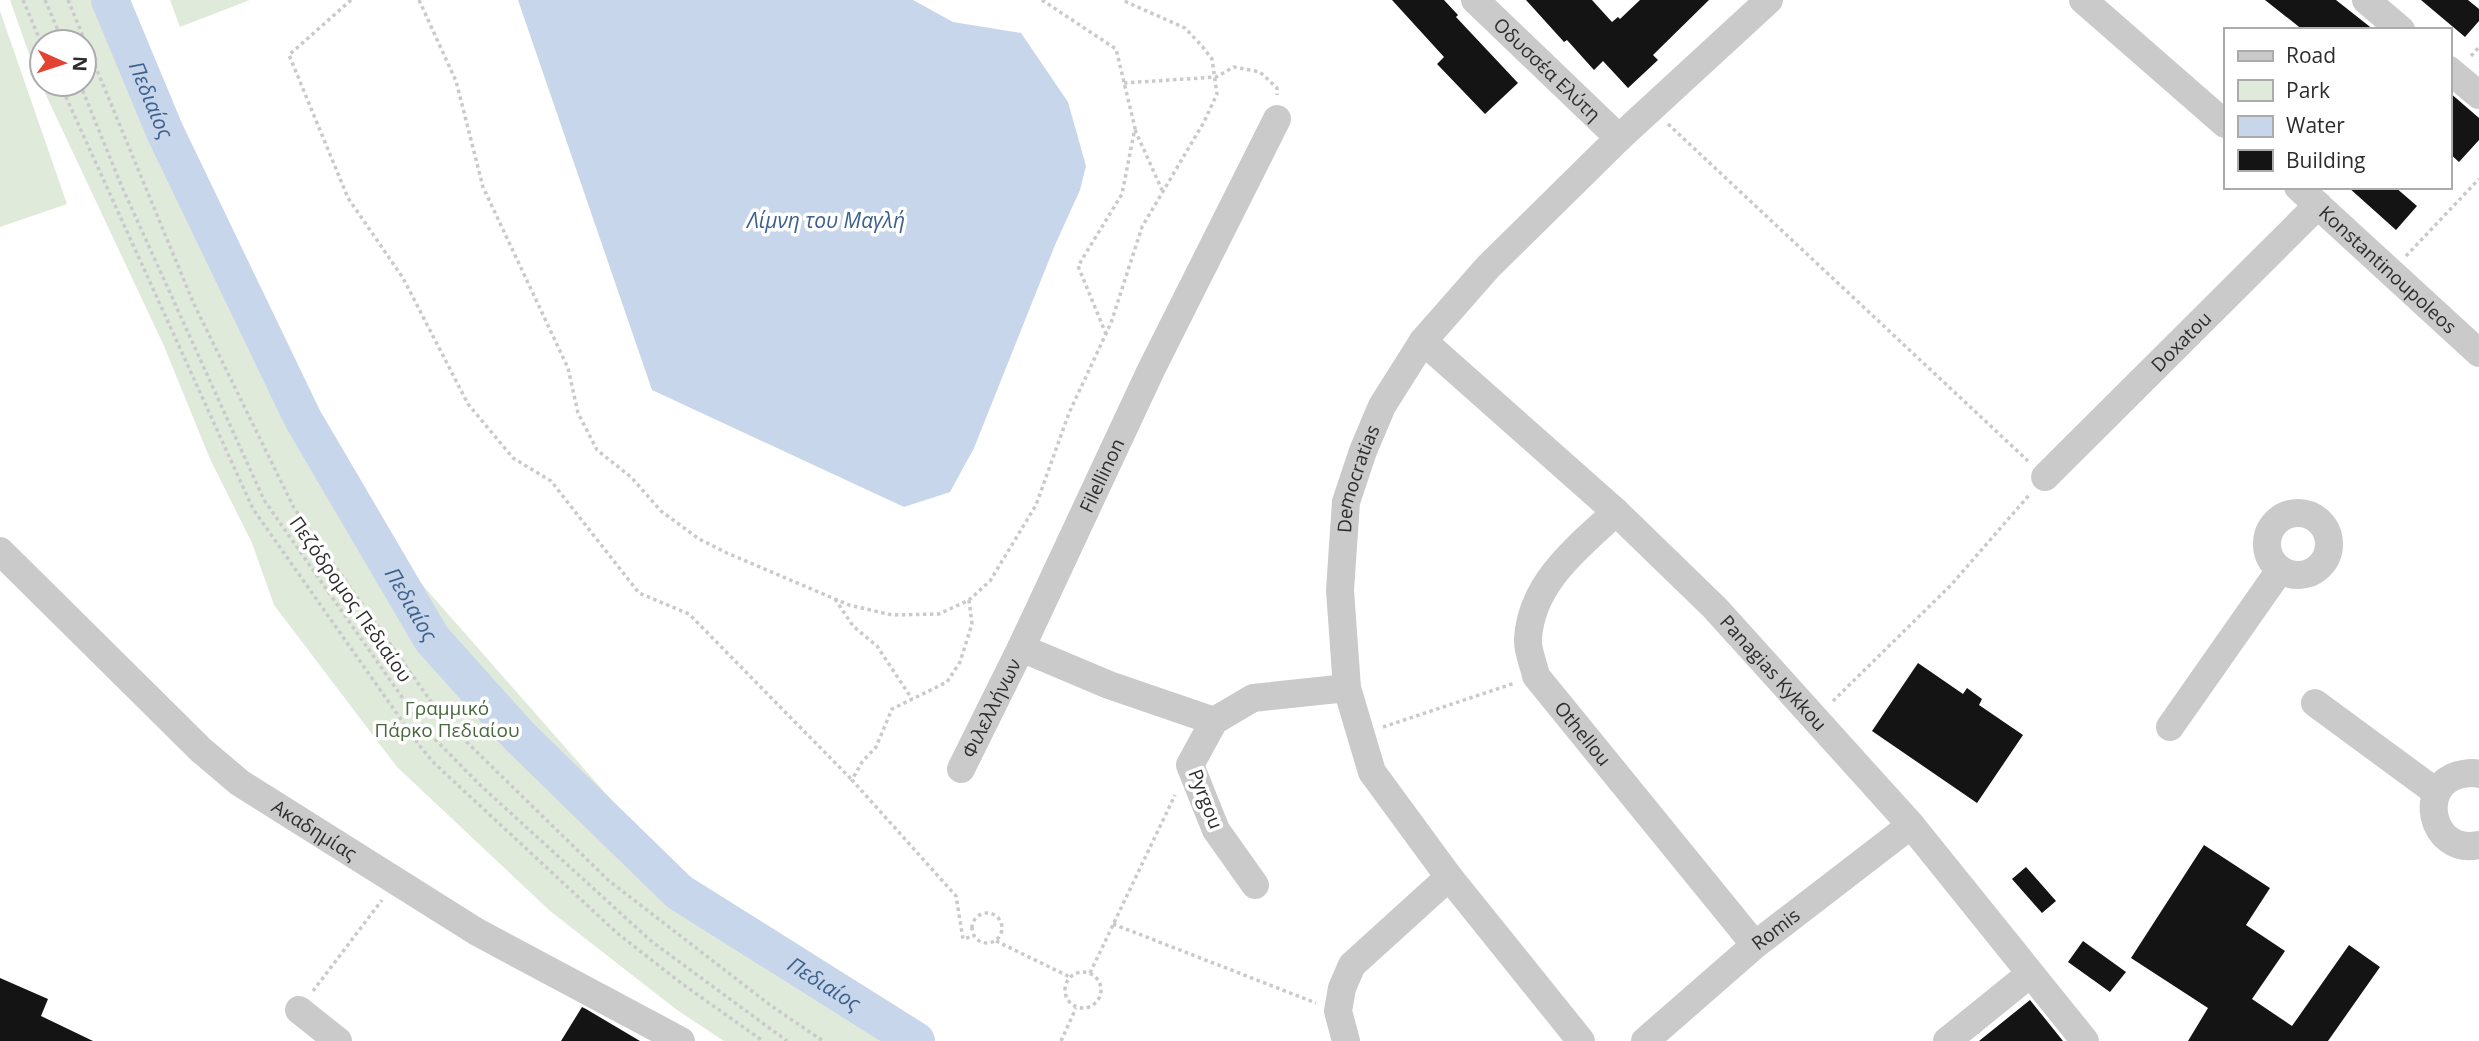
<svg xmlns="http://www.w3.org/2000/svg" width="2479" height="1041" viewBox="0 0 2479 1041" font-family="'Open Sans',sans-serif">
<rect width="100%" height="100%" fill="#fff"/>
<path fill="#e0eadb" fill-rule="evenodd" d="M10,0H97L188,211L298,430L404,564L717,920L886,1041H724L677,1010L550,911L397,767L274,605L252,543L210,459L164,346L36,74ZM84,42V84H42V42Z
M170,0H250L180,27Z
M0,11L67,204L0,227Z"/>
<path fill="#c7d6ea" d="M518,0H913L953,22L1021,33L1068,102L1086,166L1080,190L1055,245L974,448L950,492L904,507L652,390Z"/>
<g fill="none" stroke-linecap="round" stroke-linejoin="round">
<path stroke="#c7d6ea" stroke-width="38" id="s1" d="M110,0L165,132L303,419L432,639L520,737L679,892L916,1041"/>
</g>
<path fill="#141414" d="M1392,0H1444L1458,15L1456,17L1518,83L1485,114L1437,64L1444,57Z
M1526,0H1592L1612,22L1618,17L1620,19L1640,0H1709L1653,55L1658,60L1628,88L1603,61L1594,70L1567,40L1564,42Z
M2265,0H2336L2374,30H2303Z
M2421,0H2468L2479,9V21L2465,37Z
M2449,92L2479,118V140L2459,162L2449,153Z
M2348,187H2395L2417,206L2396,230Z
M1918,663L1963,694L1967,688L1982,699L1979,705L2023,735L1977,803L1872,731Z
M2204,845L2270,888L2246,925L2285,951L2252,999L2292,1026L2349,945L2380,967L2328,1041H2188L2208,1008L2131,958Z
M2026,867L2056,901L2042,913L2012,879Z
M2083,941L2126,972L2110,992L2068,962Z
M0,978L48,999L41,1016L93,1041H0Z
M2030,1000L2063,1041H1979Z
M582,1007L586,1009L640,1041H561Z"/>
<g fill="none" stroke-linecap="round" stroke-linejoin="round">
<path stroke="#cacaca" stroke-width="3.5" stroke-dasharray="3.5 3.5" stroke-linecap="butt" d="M23,0L42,45
M45,0L63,42
M68,0L193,302L294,508L444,720L608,880L770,1005L823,1041
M351,0L289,55L348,198L403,278L468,404L513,458L551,481L639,593L689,614L852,780
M419,0L456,81L483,187L568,368L578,413L597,450L631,477L661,511L699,539L727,553L849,605L892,615L939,614L969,600L990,581L1036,505L1069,413L1111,323L1142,227L1204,122L1217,94L1212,59L1201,45L1185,28L1122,0
M1042,0L1116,49L1135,128L1122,194L1078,266L1106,334
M2471,56L2479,47
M1124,83L1216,77L1234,67L1260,72L1277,88V95
M60,84L253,509L419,745L434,763L617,933L681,983L763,1041
M80,84L122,187L264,500L423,727L480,785L651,941L787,1041
M1668,124L2028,461
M1135,130L1162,190
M2406,256L2479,179
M835,599L853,626L877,646L912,699
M969,600L972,624L960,662L947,682L892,709L876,747L862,762L852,780L956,896L963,939L974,936
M1833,701L1951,585L2030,494
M1383,727L1515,683
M972 928a15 15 0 1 1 30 0a15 15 0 1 1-30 0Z
M1113,924L1316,1003
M996,941L1070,977
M1065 990a18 18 0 1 1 36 0a18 18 0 1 1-36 0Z
M1090,973L1175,795
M313,991L382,900
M1061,1041L1076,1008"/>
<g stroke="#cacaca" stroke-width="28">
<path id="s2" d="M1475,0L1619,138"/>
<path d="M2083,0L2225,124"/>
<path d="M2366,0L2401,30"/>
<path d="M2449,70L2479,95"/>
<path id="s3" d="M2298,187L2479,353"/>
<path id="s4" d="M1423,341L1616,512L1715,608L1911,825L2085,1041"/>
<path id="s5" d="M2045,477L2318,205"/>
<path id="s6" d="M1616,512C1578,547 1531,583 1528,639C1527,650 1534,665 1536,676L1755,945"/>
<circle cx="2298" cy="544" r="31"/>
<path id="s7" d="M0,551L201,750L240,783L477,932L681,1041"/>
<path d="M2315,703L2436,792"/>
<path id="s8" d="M1214,721L1109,685L1021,648L1151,370L1277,119"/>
<path d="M2170,727L2280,570"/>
<path id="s9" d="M961,769L1021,648"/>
<path d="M2479,774C2473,772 2469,773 2463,774C2415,782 2430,856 2479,845"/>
<path d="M1255,885L1216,830L1190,765L1214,721L1253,698L1347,688"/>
<path d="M299,1010L338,1041"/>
<path d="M1346,1041L1338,1011L1342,988L1352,965L1449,877"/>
<path id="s10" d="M1581,1041L1449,877L1372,772L1347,688L1340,590L1346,502L1363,451L1382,406L1423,341L1488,267L1619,138L1769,0"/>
<path id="s11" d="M1645,1041L1755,945L1911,825"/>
<path d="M1947,1041L2030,974"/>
</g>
</g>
<g text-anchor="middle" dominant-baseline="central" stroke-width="7" stroke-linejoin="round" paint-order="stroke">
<g font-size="19" fill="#2d2d2d" stroke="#fff">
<text stroke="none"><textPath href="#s2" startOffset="100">Οδυσσέα Ελύτη</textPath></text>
<text stroke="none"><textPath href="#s3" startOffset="122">Konstantinoupoleos</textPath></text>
<text stroke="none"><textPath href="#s5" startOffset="192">Doxatou</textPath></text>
<text stroke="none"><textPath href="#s8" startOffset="397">Filellinon</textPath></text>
<text stroke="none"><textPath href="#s10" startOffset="640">Democratias</textPath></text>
<text transform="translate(351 599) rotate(55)">Πεζόδρομος Πεδιαίου</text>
<text stroke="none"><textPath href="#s4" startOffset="483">Panagias Kykkou</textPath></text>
<text stroke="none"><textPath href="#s9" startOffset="68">Φιλελλήνων</textPath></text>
<text stroke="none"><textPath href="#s6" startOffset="271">Othellou</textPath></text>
<text transform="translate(1206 799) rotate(69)">Pyrgou</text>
<text stroke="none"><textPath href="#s7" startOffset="422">Ακαδημίας</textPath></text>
<text stroke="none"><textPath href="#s11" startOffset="172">Romis</textPath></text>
</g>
<g font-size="19" fill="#48673c" stroke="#fff">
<text x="447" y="708">Γραμμικό<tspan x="447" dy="22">Πάρκο Πεδιαίου</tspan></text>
</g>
<g font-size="21" font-style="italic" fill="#3d608d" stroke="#fff">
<text stroke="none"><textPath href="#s1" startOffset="108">Πεδιαίος</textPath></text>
<text x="826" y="220">Λίμνη του Μαγλή</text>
<text stroke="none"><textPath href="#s1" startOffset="676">Πεδιαίος</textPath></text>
<text stroke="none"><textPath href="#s1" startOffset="1242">Πεδιαίος</textPath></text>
</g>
</g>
<rect x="2224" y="28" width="228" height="161" fill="#ffffff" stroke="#ababab" stroke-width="2"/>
<rect x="2238" y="51" width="35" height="10" fill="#cacaca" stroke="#ababab" stroke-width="2"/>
<text x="2286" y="63" font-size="21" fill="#2d2d2d">Road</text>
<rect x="2238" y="80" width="35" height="21" fill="#e0eadb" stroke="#ababab" stroke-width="2"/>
<text x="2286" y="98" font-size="21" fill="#2d2d2d">Park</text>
<rect x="2238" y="116" width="35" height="21" fill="#c7d6ea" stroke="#ababab" stroke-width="2"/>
<text x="2286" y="133" font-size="21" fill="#2d2d2d">Water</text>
<rect x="2238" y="150" width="35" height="21" fill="#141414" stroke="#ababab" stroke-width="2"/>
<text x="2286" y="168" font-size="21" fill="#2d2d2d">Building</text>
<g transform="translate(63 63) rotate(93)"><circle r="33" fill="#ffffff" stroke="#ababab" stroke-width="2"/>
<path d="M0-5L12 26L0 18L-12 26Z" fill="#e14432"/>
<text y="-10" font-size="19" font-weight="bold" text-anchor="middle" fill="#2d2d2d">N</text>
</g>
</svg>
